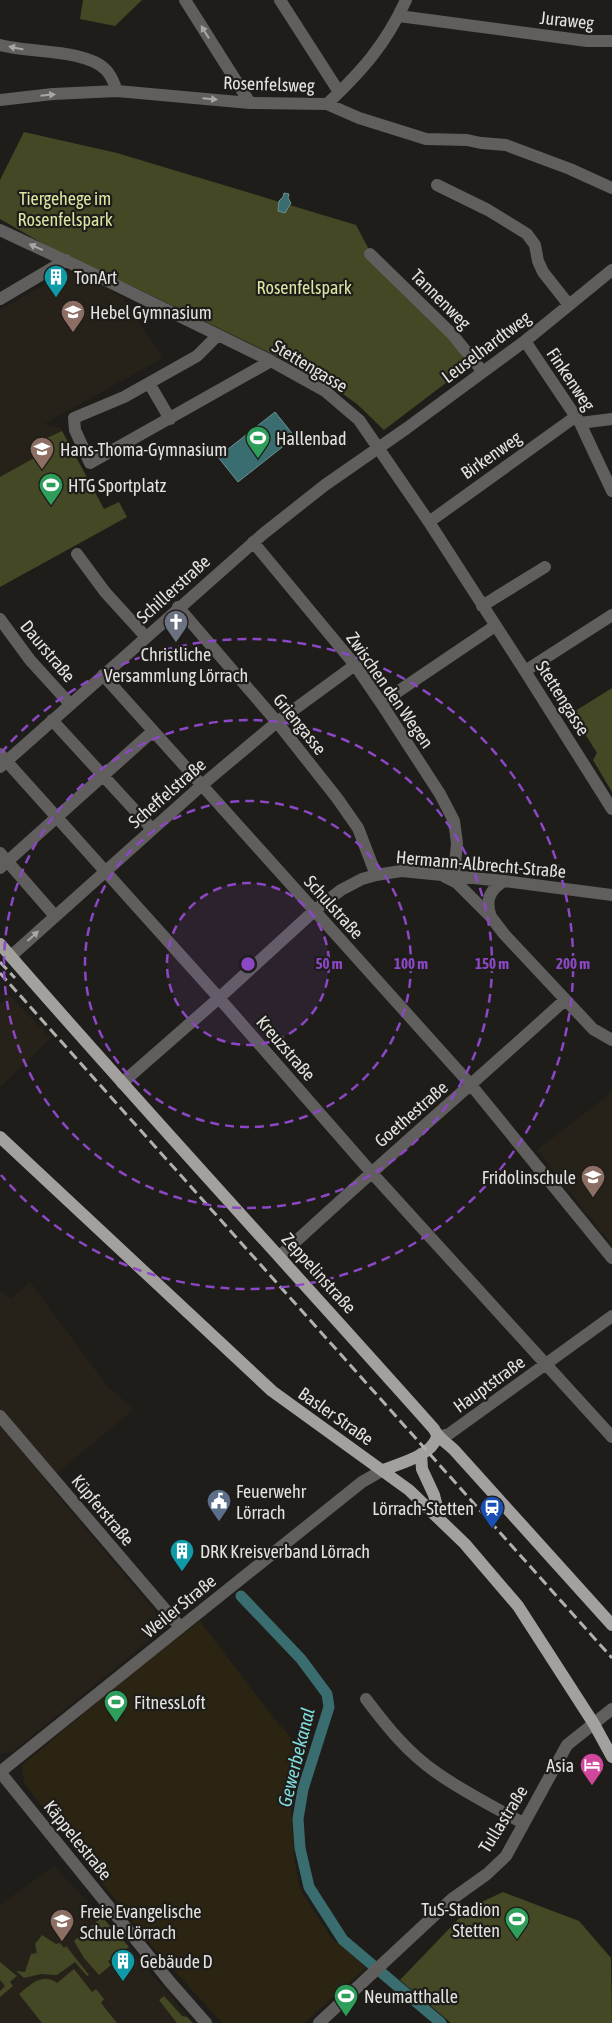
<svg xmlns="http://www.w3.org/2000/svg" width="612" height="2023" viewBox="0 0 612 2023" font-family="'Asap Condensed',sans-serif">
<rect width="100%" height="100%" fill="#1f1d1a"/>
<path fill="#272219" d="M75,267L122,297L163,358L44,424L61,428L104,509L119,502L127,517L0,587V310Z
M9,995L51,1038L0,1087V1004Z
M612,1092V1245L537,1150Z
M30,1282L108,1387L134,1409L46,1482L155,1611L158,1621L153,1635L140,1648L11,1753H0V1290L11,1299Z
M54,1866L121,1937L193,2023H0V1905Z"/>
<path fill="#2b2413" d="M200,1621L271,1715L305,1753L291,1808L294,1855L299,1885L303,1894L332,1939L344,1947L366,1968L304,2023H222L150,1944L24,1783L22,1765L136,1670Z"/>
<path fill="#444825" d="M83,0H142L115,26L80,19Z
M24,132L117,153L356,225L375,261L472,363L384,430L357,404L330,385L280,358L136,288L61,254L0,219V180Z
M62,431L104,509L119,502L127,517L0,587V477L52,448L47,438Z
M612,688V792L593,760L597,753L572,713Z
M503,1892L579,1921L611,1958L612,2023H451L400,1980L469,1908Z
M102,1917L129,1947L108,1961L111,1965L99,1975L84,1958L74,1941Z
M42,1935L56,1944L60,1943L64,1948L66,1946L89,1975L87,1976L75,1962L57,1975L41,1974L24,1978L16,1971L25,1972L31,1954L37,1953L35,1944Z
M0,1962L17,1976L10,1982L13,1986L0,1997V1991L5,1986L0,1980Z
M74,1969L92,1992L96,1989L104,1999L101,2003L117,2023H42L19,1994C31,1985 41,1972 57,1983Z
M164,1996L182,2016L187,2017L193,2023H177L159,2000Z"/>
<path fill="#396d6f" stroke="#6c9091" d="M284,193L289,194L288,198L291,203L285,213L278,211L279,201L283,197Z
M275,412L295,437L238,482L218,457Z"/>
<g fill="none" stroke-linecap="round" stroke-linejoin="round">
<path stroke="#396d6f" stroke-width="11" d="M241,1596L301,1659L327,1694L329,1707L303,1789L298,1819L300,1848L309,1887L343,1940L441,2023"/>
<path stroke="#605f5d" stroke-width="12" d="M185,0L250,103
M280,0L339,92
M399,16L587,41H612
M0,45C28,53 87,49 106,70C112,76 114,83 117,91
M0,100L53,94L117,91L250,103L327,104L359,118L426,139L467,140L481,143L506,145L570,169L612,188
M327,104C362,71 386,44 406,0
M437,185L488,210L527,234L535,245L538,261L543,272L569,305
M0,230L81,268L271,361L325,391L359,420L429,522L525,671L612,809
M370,254L452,334L483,372
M0,299L66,260
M218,335L197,356L149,383L124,397L74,418L75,430L90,463L271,361
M525,341L580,423L612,491
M149,383L170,419
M580,423L612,419
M429,522L575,417
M253,542L355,665L381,703L440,794L454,821L457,843L454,876
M77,554L105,592L146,637
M482,606L545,567
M178,607L277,722L337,798L358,828L376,875
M0,619L30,660L70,704
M525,671L612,615
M103,675L471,1085L612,1258
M381,703L495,626
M52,720L152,829
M0,754L219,998L371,1172L612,1437
M0,767L263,534L325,485L407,428L525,341L612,270
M0,853L55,916
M0,868L153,731
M445,877L457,883L491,917L504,934L593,1029L612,1040
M491,917C485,901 489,890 504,881
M11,956L202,785L277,722L355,665
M122,1083L219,998L314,911L341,890L362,879L376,875L401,871L504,881L612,895
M280,1256C374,1169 470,1086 565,1000
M0,1416L180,1627
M437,1437L449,1434L612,1316
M366,1699C387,1727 408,1753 437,1773C464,1792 494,1807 523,1823
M0,1772L362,1482L383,1470
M0,1772L170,1982L206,2023
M319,2023L452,1899L487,1874L506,1856L567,1745L612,1709"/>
<path stroke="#a3a19d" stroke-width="12" d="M0,944C142,1108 290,1267 434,1429C438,1439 449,1444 456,1452L612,1625
M0,1137L272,1391L409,1490L465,1544L518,1606L594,1724L612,1757
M421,1454L422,1469L434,1495L440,1519
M383,1470C401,1463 431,1456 437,1437"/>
<path stroke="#b2b1ae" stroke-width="3" stroke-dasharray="10 5" stroke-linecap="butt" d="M0,962L15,978
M0,973L612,1658"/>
</g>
<defs><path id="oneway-solid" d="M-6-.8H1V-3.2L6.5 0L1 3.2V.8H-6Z" transform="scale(1.25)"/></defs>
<g fill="#a8a7a4">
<use href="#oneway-solid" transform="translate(205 32) rotate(-122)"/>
<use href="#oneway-solid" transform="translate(16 48) rotate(-168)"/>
<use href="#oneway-solid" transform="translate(48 95) rotate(-6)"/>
<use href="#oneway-solid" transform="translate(210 99) rotate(5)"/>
<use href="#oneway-solid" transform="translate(36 247) rotate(-156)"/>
<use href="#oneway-solid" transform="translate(33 936) rotate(-42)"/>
</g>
<circle cx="248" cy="964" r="81" fill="#8b47c4" fill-opacity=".12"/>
<g fill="none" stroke="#8b47c4" stroke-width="2.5" stroke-dasharray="9 6">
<circle cx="248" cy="964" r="81"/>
<circle cx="248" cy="964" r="163"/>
<circle cx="248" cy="964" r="244"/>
<path d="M1 753A325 325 0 1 1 1 1175"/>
</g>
<defs>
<symbol id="building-pin" viewBox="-11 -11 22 30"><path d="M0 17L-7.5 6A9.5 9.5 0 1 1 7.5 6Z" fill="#0f9aa8" stroke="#1f1d1a"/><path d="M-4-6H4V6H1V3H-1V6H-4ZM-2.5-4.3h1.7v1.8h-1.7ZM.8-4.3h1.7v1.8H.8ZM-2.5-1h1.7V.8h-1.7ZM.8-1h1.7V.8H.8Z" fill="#fff"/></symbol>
<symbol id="school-pin" viewBox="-11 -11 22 30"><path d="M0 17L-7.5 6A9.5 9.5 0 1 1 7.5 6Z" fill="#8d6e63" stroke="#1f1d1a"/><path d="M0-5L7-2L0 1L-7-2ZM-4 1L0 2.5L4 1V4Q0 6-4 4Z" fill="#fff"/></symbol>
<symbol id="stadium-pin" viewBox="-11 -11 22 30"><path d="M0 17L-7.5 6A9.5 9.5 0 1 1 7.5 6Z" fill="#2e9e5b" stroke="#1f1d1a"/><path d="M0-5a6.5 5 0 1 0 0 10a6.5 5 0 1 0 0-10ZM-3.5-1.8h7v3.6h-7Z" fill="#fff"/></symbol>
<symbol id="church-pin" viewBox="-11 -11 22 30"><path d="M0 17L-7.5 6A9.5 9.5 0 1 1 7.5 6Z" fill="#6b7280" stroke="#1f1d1a"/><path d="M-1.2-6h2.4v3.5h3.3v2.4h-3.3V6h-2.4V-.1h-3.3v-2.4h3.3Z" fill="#fff"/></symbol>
<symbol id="civic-pin" viewBox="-11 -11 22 30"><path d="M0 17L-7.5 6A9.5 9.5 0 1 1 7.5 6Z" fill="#5c6f8a" stroke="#1f1d1a"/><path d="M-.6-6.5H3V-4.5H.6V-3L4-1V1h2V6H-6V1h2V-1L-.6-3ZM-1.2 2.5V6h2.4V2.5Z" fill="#fff"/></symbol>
<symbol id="station-pin" viewBox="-11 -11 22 30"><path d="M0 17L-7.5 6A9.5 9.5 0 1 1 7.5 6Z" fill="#1a4fb4" stroke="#1f1d1a"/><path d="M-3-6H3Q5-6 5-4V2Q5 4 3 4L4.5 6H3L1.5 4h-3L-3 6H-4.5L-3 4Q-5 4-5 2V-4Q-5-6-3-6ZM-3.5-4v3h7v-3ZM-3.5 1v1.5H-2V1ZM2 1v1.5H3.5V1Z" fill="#fff"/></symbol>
<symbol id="hotel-pin" viewBox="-11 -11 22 30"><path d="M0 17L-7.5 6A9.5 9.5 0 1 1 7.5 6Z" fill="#d1479c" stroke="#1f1d1a"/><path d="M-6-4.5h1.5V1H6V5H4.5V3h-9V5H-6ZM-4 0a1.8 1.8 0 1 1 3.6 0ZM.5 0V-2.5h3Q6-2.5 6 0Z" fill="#fff"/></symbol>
</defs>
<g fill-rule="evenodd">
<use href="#building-pin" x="42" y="263" width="28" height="38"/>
<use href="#school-pin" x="59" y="298" width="28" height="38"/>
<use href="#stadium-pin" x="244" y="424" width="28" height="38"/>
<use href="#school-pin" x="28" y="435" width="28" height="38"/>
<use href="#stadium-pin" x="37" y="471" width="28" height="38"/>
<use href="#church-pin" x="162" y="608" width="28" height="38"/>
<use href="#school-pin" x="579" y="1163" width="28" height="38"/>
<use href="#civic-pin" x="205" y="1487" width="28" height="38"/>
<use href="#station-pin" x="478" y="1494" width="28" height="38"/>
<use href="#building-pin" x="168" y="1537" width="28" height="38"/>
<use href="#stadium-pin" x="102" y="1688" width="28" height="38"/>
<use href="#hotel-pin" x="578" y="1751" width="28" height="38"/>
<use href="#stadium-pin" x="503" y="1905" width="28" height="38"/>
<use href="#school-pin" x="48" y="1907" width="28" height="38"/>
<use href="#building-pin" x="109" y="1947" width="28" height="38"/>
<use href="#stadium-pin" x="332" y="1982" width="28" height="38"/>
</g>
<g text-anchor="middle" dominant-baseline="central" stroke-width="4.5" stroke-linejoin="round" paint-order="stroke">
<g font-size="18" fill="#e3e2df" stroke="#1f1d1a">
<text transform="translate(567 20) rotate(6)">Juraweg</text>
<text transform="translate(269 84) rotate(2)">Rosenfelsweg</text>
<text transform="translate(441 299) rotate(45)">Tannenweg</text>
<text transform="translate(486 347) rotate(-37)">Leuselhardtweg</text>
<text transform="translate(310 366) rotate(31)">Stettengasse</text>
<text transform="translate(571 379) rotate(56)">Finkenweg</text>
<text transform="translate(491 455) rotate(-35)">Birkenweg</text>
<text transform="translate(173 589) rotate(-42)">Schillerstraße</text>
<text transform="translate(48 651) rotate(50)">Daurstraße</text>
<text transform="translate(390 690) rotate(55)">Zwischen den Wegen</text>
<text transform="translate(563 698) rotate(58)">Stettengasse</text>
<text transform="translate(300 724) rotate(51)">Griengasse</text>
<text transform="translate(167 793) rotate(-41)">Scheffelstraße</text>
<text transform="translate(481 864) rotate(5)">Hermann-Albrecht-Straße</text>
<text transform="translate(334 907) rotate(48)">Schulstraße</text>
<text transform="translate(286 1048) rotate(49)">Kreuzstraße</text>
<text transform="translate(411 1114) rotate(-41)">Goethestraße</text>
<text transform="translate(319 1273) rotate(48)">Zeppelinstraße</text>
<text transform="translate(489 1384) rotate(-36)">Hauptstraße</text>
<text transform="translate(336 1416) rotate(35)">Basler Straße</text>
<text transform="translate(103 1510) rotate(50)">Küpferstraße</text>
<text transform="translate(179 1606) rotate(-39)">Weiler Straße</text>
<text transform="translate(503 1819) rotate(-58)">Tullastraße</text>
<text transform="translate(78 1840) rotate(51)">Käppelestraße</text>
</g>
<g font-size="18" fill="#dde5a3" stroke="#1f1d1a">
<text x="65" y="198">Tiergehege im<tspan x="65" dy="21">Rosenfelspark</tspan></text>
<text x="304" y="287">Rosenfelspark</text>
</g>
<g font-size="18" fill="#e3e2df" stroke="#1f1d1a" text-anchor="start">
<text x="74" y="277">TonArt</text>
<text x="90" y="312">Hebel Gymnasium</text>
<text x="276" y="438">Hallenbad</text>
<text x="60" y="449">Hans-Thoma-Gymnasium</text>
<text x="68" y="485">HTG Sportplatz</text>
<text x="176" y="654" text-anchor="middle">Christliche<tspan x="176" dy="21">Versammlung Lörrach</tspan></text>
<text x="576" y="1177" text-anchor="end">Fridolinschule</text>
<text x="236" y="1491">Feuerwehr<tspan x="236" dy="21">Lörrach</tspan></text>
<text x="474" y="1508" text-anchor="end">Lörrach-Stetten</text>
<text x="200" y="1551">DRK Kreisverband Lörrach</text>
<text x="134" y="1702">FitnessLoft</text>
<text x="574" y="1765" text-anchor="end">Asia</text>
<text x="500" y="1909" text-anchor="end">TuS-Stadion<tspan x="500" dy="21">Stetten</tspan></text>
<text x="80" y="1911">Freie Evangelische<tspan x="80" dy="21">Schule Lörrach</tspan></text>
<text x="140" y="1961">Gebäude D</text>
<text x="364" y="1996">Neumatthalle</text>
</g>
<g font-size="19" font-style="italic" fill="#82dcde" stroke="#1f1d1a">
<text transform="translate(296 1757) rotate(-76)">Gewerbekanal</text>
</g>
</g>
<circle cx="248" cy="964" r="8" fill="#8b47c4" stroke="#1f1d1a" stroke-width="2.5"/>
<g font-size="15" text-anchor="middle" font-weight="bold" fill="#8b47c4" stroke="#1f1d1a" stroke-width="4.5" stroke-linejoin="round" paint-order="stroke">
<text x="329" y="969">50 m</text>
<text x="411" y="969">100 m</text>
<text x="492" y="969">150 m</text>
<text x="573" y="969">200 m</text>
</g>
</svg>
